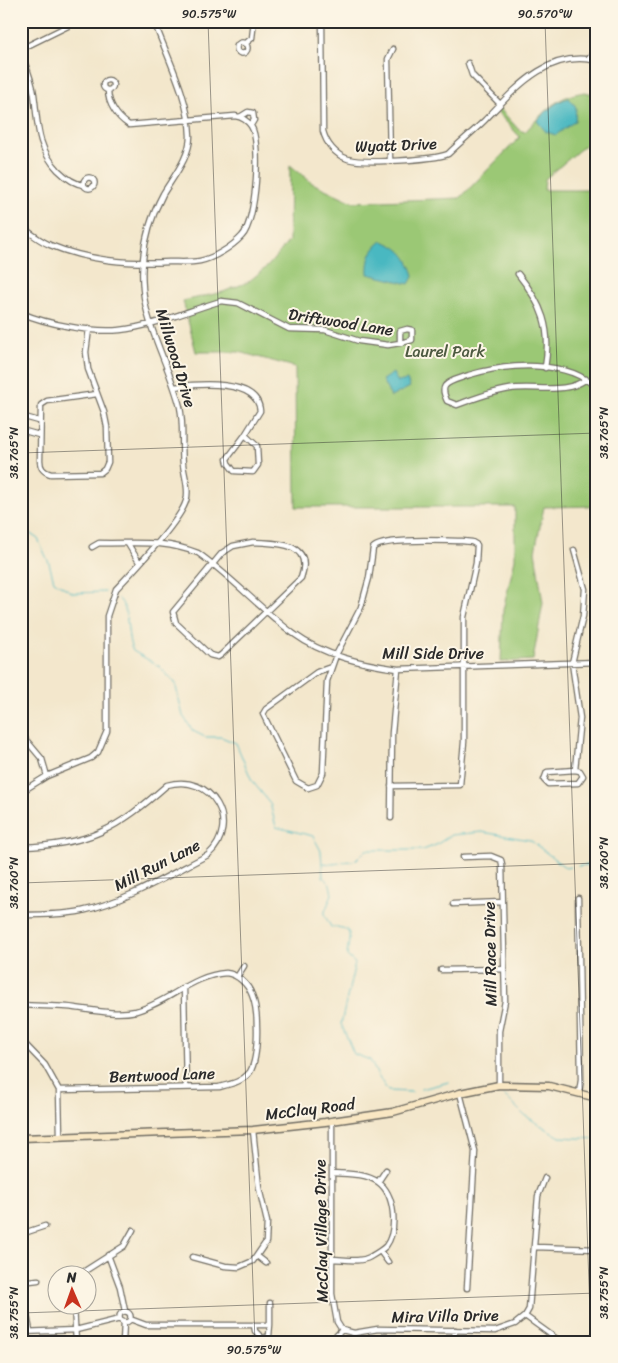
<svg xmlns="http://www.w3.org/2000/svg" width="618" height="1363" viewBox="0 0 618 1363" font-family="Sriracha,sans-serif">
<rect width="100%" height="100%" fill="#fcf5e5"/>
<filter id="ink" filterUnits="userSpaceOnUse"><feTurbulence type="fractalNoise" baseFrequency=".02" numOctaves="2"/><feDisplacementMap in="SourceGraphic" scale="10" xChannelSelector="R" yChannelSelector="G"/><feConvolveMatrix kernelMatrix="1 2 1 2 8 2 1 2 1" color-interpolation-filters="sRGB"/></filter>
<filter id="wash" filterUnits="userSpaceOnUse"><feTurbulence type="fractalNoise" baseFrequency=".0096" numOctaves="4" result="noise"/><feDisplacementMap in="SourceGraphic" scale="20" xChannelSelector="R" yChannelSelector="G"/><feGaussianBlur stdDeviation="1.12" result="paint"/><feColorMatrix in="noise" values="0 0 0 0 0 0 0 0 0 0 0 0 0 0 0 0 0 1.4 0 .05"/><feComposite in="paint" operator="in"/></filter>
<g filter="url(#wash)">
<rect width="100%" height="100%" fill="#f3e7cc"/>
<path fill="#9bc875" stroke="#637a50" d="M585,92L597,95V135L545,179L544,190H597V506L544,507L535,551L543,603L533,660L501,662L503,610L515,559V507H296L295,367L239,352H196L183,301L223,292L248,282L268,266L289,241L290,165L312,183L353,202L460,198L520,137L497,112L500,109L519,130L525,132C545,111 556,96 585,92Z"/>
<path fill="#49b8c1" stroke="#3a7276" d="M569,98L576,107L575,121L556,135L546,132L537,121C546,111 556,101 569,98Z
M382,241C401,247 408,257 414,275L409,284L368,274C367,260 371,249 382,241Z
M393,373L398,382L407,380L410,387L391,397L382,380Z"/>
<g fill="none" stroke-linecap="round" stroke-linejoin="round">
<path stroke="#49b8c1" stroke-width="1" d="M21,521L29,533L38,539L49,563L54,581L73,593L105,592
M118,598C131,609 125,636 133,651L159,666L175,683L183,716L193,731L205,737H221L236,743L252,781L270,803L276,827L313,836L321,851L323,877L330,884L332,894L324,914L331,927C357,927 348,937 347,956L355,963L341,1024L354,1054L370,1060L378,1076L388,1091L412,1092
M322,863L333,864L356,860L366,850H423L436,845L451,835L482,832L530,840L566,868L570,867
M578,866L597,864
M421,1089L449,1082
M504,1095L524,1115L560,1137L597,1139"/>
</g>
</g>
<g filter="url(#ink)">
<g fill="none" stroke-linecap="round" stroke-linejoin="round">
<defs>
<path id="minor" d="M322,21L323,131C326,143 335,155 348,159C363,164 433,160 448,154C460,142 473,132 485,120C515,89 548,49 597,61
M236.5 48a5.5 5.5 0 1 1 11 0a5.5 5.5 0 1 1-11 0Z
M245,44L252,38L254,21
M21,49L78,21
M21,53C26,66 32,80 34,94C38,122 36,147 58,170C65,177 73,184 84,185
M589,59L597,47
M468,63L472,75L500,104
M103 85a5 5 0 1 1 10 0a5 5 0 1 1-10 0Z
M240,117L248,112L253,113L254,120L251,125
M390,159L388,59L393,49
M83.5 183a5.5 5.5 0 1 1 11 0a5.5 5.5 0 1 1-11 0Z
M21,226C30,233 40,241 50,245C89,261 128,264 169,262C179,262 190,263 200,261C214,258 232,247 242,236C256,222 262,142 251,126C247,120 242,117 235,116L129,125C117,117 108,104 108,90
M518,274C542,304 552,328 545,368
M21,313C47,324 92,333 120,330C151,327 190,310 221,301L238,303L289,329L325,330L359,341L388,345L400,343
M89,329L86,352L88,369L104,412L107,427L108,462L105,469L100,473L51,474C43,472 40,468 40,460L41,405L47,401L97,394
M407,329L412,330V340L400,343V331Z
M586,379C567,395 533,385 510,389C491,392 475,398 457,405L447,401C445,396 442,391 445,386C449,380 462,378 469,375C505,364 569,358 597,389
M174,387C197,384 258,378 260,411L245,435
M21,416L39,421
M21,430L39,435
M245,435L257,446L258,465L253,472L234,471L228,463L227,459Z
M253,542C277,543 314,542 301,578L221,655L218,657L210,655L176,623L173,612L222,553L233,546Z
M128,544L139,562
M92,547L99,543C136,544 162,539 198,553C232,577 260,609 294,634C324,656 363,664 398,669L597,662
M574,550L585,589L583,616L572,663L580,718L575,770
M331,667L317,672L266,709L263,714L296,781L308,788L317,785L323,773L327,681L336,655L361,607L369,578L373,548C383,537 445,541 462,541L472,542L477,545L476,563L464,617V742L460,785L391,786
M21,734L42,759L47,776
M575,770L580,771L583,776L578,783L548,784L544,780L547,772Z
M21,792L47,776L91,758L98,752L107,731V616L116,589C133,571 180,522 186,501C190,490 184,475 183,464C181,445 184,426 180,407C170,367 147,330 143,289C140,255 147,224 163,194C173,177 190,157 190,136C189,98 167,57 154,21
M391,818L392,733L398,669
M21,847C90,845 117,829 167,785C212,772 242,824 208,855C167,876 127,901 82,911C62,915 41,915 21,915
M463,857L491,856L501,860L502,864L505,1001L499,1031V1085
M578,898L581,1080L579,1093
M453,904L502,902
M441,970L504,969
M237,977L244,966
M184,987L186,1087
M21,1005C36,1006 52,1006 67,1007C89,1009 113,1016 136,1011C168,1003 192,975 226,973C237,974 248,984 252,995C259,1011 259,1057 250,1072C242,1082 231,1084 219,1087L59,1090
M21,1040L45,1065L59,1090L60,1136
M460,1093L475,1151L467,1288
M332,1121V1294L337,1322L342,1330
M378,1182L386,1170
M21,1234L45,1226
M535,1247L597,1249
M380,1251L388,1262
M108,1255L120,1287L125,1311
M257,1256L266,1263
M192,1257L225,1266L239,1267L253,1261L266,1242L267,1222L259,1188L253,1130
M332,1259C344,1259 359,1263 370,1257C375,1254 382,1250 386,1246C398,1229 395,1194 378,1182C365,1173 348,1174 333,1173
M77,1276L124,1246L133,1230
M21,1282L38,1280
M21,1283L30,1331
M74,1306L76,1342
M119.5 1317a5.5 5.5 0 1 1 11 0a5.5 5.5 0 1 1-11 0Z
M525,1316L561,1342
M130,1319L146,1325H270V1303
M254,1325L255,1331L262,1338L269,1336L270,1325
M342,1330L354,1333L378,1329L495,1331L515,1324L525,1316L529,1309L538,1196L545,1178
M21,1332L76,1330L120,1319
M335,1337L342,1330
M123,1342L124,1322
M454,1342L455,1330
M589,1342L597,1331"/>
<path id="secondary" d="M21,1138L253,1130L325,1122L393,1112L460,1093L499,1085L549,1086L597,1098"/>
</defs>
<use href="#minor" stroke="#716d63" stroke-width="7"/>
<use href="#secondary" stroke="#716d63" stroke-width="9"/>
<use href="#minor" stroke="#fff" stroke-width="4.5"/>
<use href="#secondary" stroke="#f9e7c3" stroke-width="6"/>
</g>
</g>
<path fill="none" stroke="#2b2b2b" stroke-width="1" stroke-opacity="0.45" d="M208,21L255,1342M545,21L591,1342M21,23L73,21M21,453L597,433M21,883L597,863M21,1313L597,1293"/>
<g text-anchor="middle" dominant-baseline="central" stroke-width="4" stroke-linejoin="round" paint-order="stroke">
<g font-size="16" fill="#2b2b2b" stroke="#fcf5e5">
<text transform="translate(396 145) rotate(-2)">Wyatt Drive</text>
<text transform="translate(341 322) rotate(9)">Driftwood Lane</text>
<text transform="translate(176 358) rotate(73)">Millwood Drive</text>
<text x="433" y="653">Mill Side Drive</text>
<text transform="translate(157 865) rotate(-27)">Mill Run Lane</text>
<text transform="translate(490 954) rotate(-91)">Mill Race Drive</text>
<text transform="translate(162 1075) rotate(-2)">Bentwood Lane</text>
<text transform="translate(310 1109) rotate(-7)">McClay Road</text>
<text transform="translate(321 1231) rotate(-91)">McClay Village Drive</text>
<text transform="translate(445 1316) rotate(-1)">Mira Villa Drive</text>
</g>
<g font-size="16" fill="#4d5a41" stroke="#fcf5e5">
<text x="445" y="351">Laurel Park</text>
</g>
</g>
<rect width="618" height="1363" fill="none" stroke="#fcf5e5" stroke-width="55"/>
<g transform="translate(72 1290) rotate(358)"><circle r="24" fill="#fcf5e5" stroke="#a8a49b"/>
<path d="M0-4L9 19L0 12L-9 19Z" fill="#c8321e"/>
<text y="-8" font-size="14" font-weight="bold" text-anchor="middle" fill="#2b2b2b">N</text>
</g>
<rect x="28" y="28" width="562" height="1308" fill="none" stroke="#2b2b2b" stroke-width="2"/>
<g font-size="12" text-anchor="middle" fill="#2b2b2b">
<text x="209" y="18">90.575°W</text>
<text x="545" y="18">90.570°W</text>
<text transform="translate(604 433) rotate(-90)" y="4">38.765°N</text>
<text transform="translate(14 453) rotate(-90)" y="4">38.765°N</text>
<text transform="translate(604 863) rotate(-90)" y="4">38.760°N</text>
<text transform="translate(14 883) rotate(-90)" y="4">38.760°N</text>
<text transform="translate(604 1293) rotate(-90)" y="4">38.755°N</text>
<text transform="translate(14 1313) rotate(-90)" y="4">38.755°N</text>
<text x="254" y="1354">90.575°W</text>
</g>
</svg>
